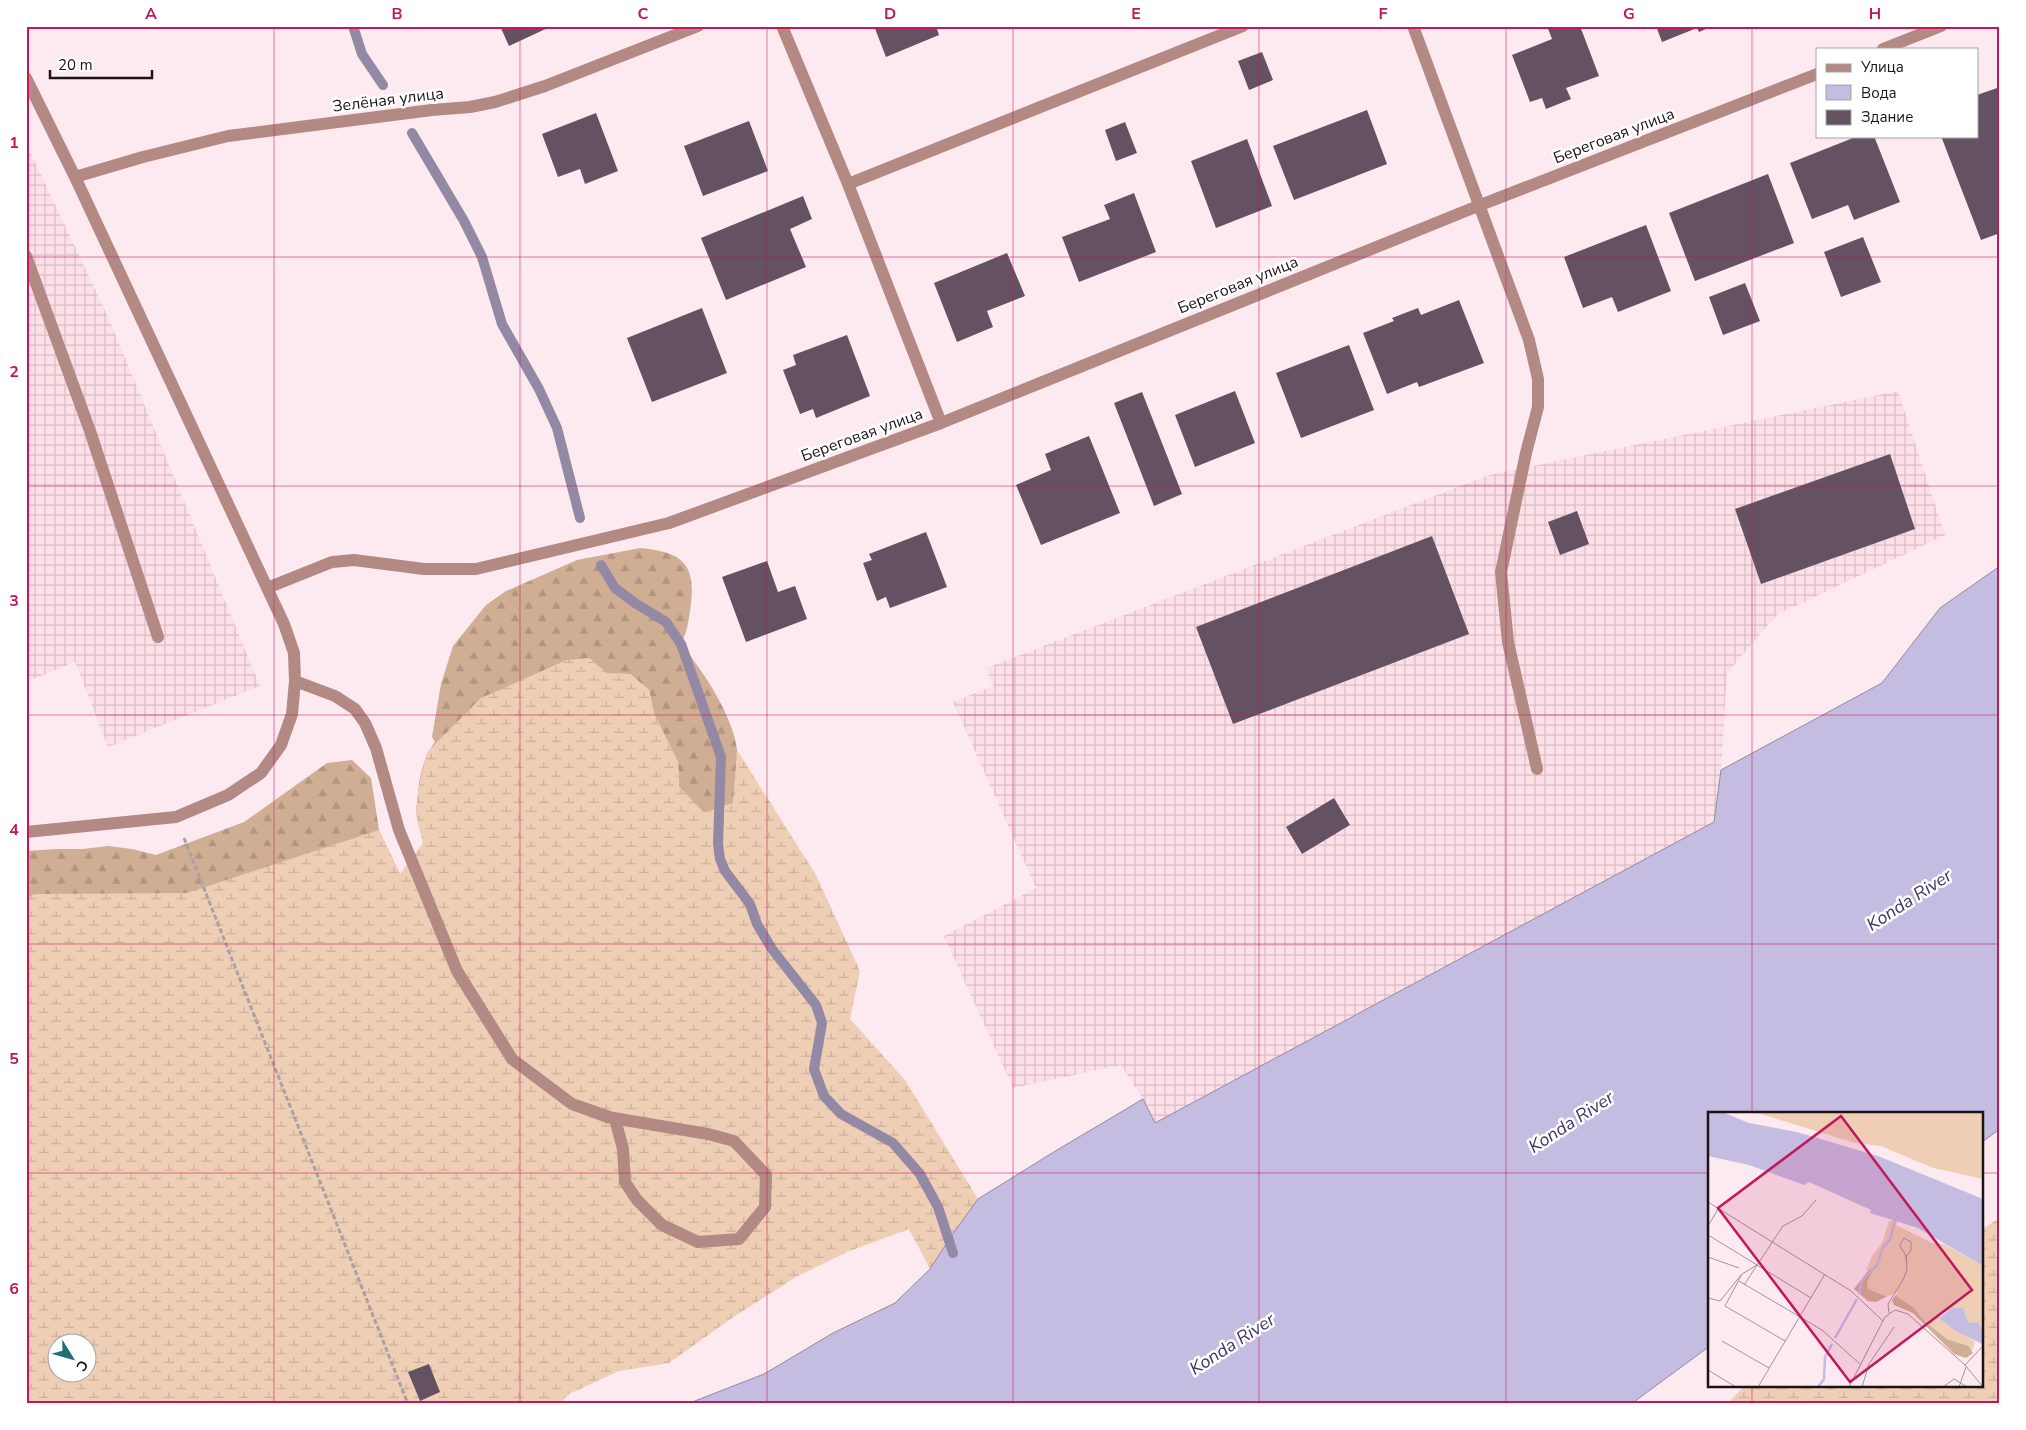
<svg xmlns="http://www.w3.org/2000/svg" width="2026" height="1430" viewBox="0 0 2026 1430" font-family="'Nunito Sans',sans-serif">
<defs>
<pattern id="industrial-grid" width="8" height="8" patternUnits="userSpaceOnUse" patternTransform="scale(1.25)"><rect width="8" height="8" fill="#fddfe8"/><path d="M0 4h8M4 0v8" fill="none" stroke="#d8bec6"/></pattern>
<pattern id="forest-firs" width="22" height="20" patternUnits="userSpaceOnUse" patternTransform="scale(1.25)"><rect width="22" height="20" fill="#d0ae94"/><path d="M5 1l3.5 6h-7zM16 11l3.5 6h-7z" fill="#b2957f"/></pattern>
<pattern id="wetland-marsh" width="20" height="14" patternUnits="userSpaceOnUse" patternTransform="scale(1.25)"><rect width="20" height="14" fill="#eeceb5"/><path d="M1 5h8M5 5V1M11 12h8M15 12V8" fill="none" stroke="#ccb09b"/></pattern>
</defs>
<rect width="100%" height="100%" fill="#fceaf0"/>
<path fill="url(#industrial-grid)" d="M26,143L109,319L260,686L108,747L75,662L26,682Z
M1898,391L1945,535L1777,615L1727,673L1721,770L1714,822L1155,1123L1143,1099L1121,1065L1013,1088L944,936L1036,888L953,702L993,686L986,668L1489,475Z"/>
<path fill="url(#forest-firs)" d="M640,548C679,552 696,561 691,603C689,618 688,630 681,644C703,671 732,714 737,749C739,766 735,786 733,803L704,813L679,787L678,762L654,714L649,690L630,674H607L589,658L416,816C418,790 419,763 435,742L432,737L441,684L453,646L486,605L506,591L577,560Z
M352,760L371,778L379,830L400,874L26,1071V851L56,849H83L108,846L132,849L156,855L244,822L327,763Z"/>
<path fill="url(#wetland-marsh)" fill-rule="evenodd" d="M589,658L607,673L630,674L649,690L654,714L678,762L679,787L704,813L733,803L737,750L816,875L860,971L850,1019L905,1080L978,1199L952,1235L930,1269L909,1229L847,1252L796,1277L732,1318L669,1363L619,1371L569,1394L559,1404H26V897L36,894L187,893L379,830L400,874L423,843L416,816L418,790L427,752L481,698L567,660ZM58,1342H88V1372H58Z
M2000,1218V1404H1727L1744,1386H1982V1229Z"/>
<path fill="#c5bce2" stroke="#9389a5" d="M2000,566V1129L1982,1142V1114H1710V1346L1631,1404H687L764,1374L833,1333L895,1303L930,1269L952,1235L978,1199L1057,1150L1143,1099L1155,1123L1714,822L1721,770L1882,683L1940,608Z"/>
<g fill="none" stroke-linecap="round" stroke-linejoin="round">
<path stroke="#9389a5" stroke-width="10" d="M353,26L362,54L383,85
M412,133L464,221L482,257L502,324L539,389L557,428L580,518
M601,565L615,588L635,603L666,622L681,644L721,757L718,844L720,859L725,871L750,904L757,924L772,949L816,1005L822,1023L814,1069L824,1096L841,1114L893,1143L920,1174L938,1207L953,1253"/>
</g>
<path fill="#645263" d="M500,26H552L509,46Z
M874,26H936L939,35L886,57Z
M1547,26H1580L1599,76L1566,88L1571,99L1546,109L1542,98L1530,102L1512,55L1552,39Z
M1656,26H1713L1699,32L1697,28L1662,42Z
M1262,52L1273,80L1249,90L1238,61Z
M2000,87V233L1981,240L1941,136H1977V95Z
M1367,110L1387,164L1294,200L1273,146Z
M596,113L618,171L585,184L580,169L558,177L542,134Z
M749,121L768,171L703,196L684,146Z
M1125,122L1137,153L1116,161L1105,130Z
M1858,136H1874L1900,202L1854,220L1848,205L1812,219L1790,163Z
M1247,139L1272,206L1216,228L1191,161Z
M1768,174L1794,243L1695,281L1669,213Z
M1134,193L1156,252L1079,282L1062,237L1110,219L1104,205Z
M803,196L812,219L790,229L806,267L726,300L701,238Z
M1646,225L1671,291L1618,312L1612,297L1583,308L1564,257Z
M1863,237L1881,282L1841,297L1824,252Z
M1007,253L1025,296L987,311L993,327L957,342L934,283Z
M1745,283L1760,321L1723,335L1709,297Z
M1459,300L1484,363L1419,387L1417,382L1387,394L1363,333L1394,321L1392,318L1418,308L1421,315Z
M702,308L727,373L652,402L627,338Z
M847,335L870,396L816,418L813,409L800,414L783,370L796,365L793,355Z
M1349,345L1374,410L1301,438L1276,373Z
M1235,391L1255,443L1195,467L1175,415Z
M1142,392L1182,494L1154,506L1114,403Z
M1089,436L1120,513L1041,545L1016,485L1051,470L1045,454Z
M1890,454L1915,529L1761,584L1735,509Z
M1577,511L1589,544L1560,555L1548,522Z
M926,532L947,587L890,608L886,597L877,601L863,563L872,560L869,554Z
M1432,536L1469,634L1233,724L1196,627Z
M767,561L778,592L795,586L807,619L746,642L722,577Z
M1334,798L1350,825L1302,854L1286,827Z
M429,1364L440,1392L420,1401L408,1372Z"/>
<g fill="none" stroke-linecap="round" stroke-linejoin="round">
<path stroke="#ae9fa4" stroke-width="3" stroke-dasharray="5 2.5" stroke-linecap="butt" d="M184,838L408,1404"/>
<path stroke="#b28983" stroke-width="12" d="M782,26L848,184L941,423
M1413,26L1529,340L1538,379V407L1526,453L1501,572L1508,642L1537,769
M1883,49L1941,26
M26,78L75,177L284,624L294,653L295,681L292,714L281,745L261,773L228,795L176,817L26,832
M75,177L143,157L228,136L432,110L470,107L495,102L545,86L698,26
M848,184L1243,26
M26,256L90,431L158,637
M267,588L332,562L354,560L424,569H476L669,523L941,423L1478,206L1817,74
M295,681L335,696L355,709L365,723L376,748L399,830L457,971L512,1059L572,1104L615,1119L623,1149L625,1182L637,1200L662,1225L698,1242L739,1239L765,1207L766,1175L734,1141L708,1134L607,1117L572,1104"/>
</g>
<path fill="none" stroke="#c2185b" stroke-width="1" stroke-opacity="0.55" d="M274,26V1404M520,26V1404M767,26V1404M1013,26V1404M1259,26V1404M1506,26V1404M1752,26V1114M26,257H2000M26,486H2000M26,715H2000M26,944H2000M26,1173H1710M1982,1173H2000M1752,1386V1404"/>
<g text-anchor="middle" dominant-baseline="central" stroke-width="5" stroke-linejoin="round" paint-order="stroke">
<g font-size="16" fill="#1d1316" stroke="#fff">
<text transform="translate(388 100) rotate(-7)">Зелёная улица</text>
<text transform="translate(1614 136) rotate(-21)">Береговая улица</text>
<text transform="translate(1238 285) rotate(-22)">Береговая улица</text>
<text transform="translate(862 435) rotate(-20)">Береговая улица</text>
</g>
<g font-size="18" font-style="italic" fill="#423464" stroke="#fff">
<text transform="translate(1909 900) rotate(-33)">Konda River</text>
<text transform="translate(1571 1122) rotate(-33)">Konda River</text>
<text transform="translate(1232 1344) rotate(-33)">Konda River</text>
</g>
</g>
<g transform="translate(1708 1112)">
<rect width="275" height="275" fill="#fceaf0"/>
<path d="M163,155L165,161L161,168L182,183L168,190L160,189L146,177ZM191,179L223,214L239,227L261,234L265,241L258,246L246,242L205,201L186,193L184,188Z" fill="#d0ae94"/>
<path d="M46,0H275V67L225,56L173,34L147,31ZM190,108L188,113L224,131L236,132L275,154V219L272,213L261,211L255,196H244L230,203L267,230L264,238L261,234L239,227L216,209L206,196L188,184L190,179L179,185L160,177L159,170L166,157L158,158L164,144L174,131L181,109Z" fill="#eeceb5"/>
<path d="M0,0H14L41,11L89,20L170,44L275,87V154L210,116L162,101L163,98L101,70L96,73L41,53L0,44ZM244,196H255L261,211L270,210L275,219L274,232L248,219L231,206Z" fill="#c5bce2"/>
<path fill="none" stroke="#c5bce2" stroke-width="2.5" d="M151,182L153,170L169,153L175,135L182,128L187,108M127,226L149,187M110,275L116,267L117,245L124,232"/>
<path fill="none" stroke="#a39499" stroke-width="1" d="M0,90L143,179L175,209M0,114L10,97M0,123L103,186M0,145L31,156M49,153L34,162L17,194L77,229M31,169L114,218L152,252M36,173L75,114L94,104L108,88M0,186L12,189L33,163M181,201L180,192L195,168L199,158L198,145L203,138V130L196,126L192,133L193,136L197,142L198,145V146L199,150M14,229L61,256M257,253L275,234M0,258L28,275M50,275L117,162M141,275L177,205L187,198L200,202L257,253L275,275M154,275L161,252L186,215M235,275L246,267L259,275M251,275L258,255"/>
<path fill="#c2185b" fill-opacity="0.15" stroke="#c2185b" stroke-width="2.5" d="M133,4L264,178L142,270L10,96Z"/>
<rect width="275" height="275" fill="none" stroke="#1d1316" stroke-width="2.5"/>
</g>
<rect width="2026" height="1430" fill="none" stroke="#ffffff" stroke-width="55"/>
<rect x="1816" y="48" width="162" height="90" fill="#ffffff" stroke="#a5a1a2"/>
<rect x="1826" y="64" width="25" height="8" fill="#b28983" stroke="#a5a1a2"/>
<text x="1861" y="72" font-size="15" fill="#1d1316">Улица</text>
<rect x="1826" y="85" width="25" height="15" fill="#c5bce2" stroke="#a5a1a2"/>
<text x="1861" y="98" font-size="15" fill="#1d1316">Вода</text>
<rect x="1826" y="110" width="25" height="15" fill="#645263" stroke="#a5a1a2"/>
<text x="1861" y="122" font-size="15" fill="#1d1316">Здание</text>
<g transform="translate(72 1358) rotate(127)"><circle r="24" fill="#ffffff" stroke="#a5a1a2"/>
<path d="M0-4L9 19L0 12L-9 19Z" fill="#246e75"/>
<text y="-8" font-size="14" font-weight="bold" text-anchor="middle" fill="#1d1316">С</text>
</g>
<path d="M50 70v8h102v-8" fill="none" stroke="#1d1316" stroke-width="2.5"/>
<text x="58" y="70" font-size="15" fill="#1d1316" stroke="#ffffff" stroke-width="4" paint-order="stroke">20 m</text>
<rect x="28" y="28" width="1970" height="1374" fill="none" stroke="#c2185b" stroke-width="2"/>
<g font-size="16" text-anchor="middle" font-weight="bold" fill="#c2185b">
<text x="151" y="19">A</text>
<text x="397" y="19">B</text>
<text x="643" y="19">C</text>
<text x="890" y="19">D</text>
<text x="1136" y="19">E</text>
<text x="1383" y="19">F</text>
<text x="1629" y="19">G</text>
<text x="1875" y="19">H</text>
<text x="14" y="148">1</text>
<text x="14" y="377">2</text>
<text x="14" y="606">3</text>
<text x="14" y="835">4</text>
<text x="14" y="1064">5</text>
<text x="14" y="1294">6</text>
</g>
</svg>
